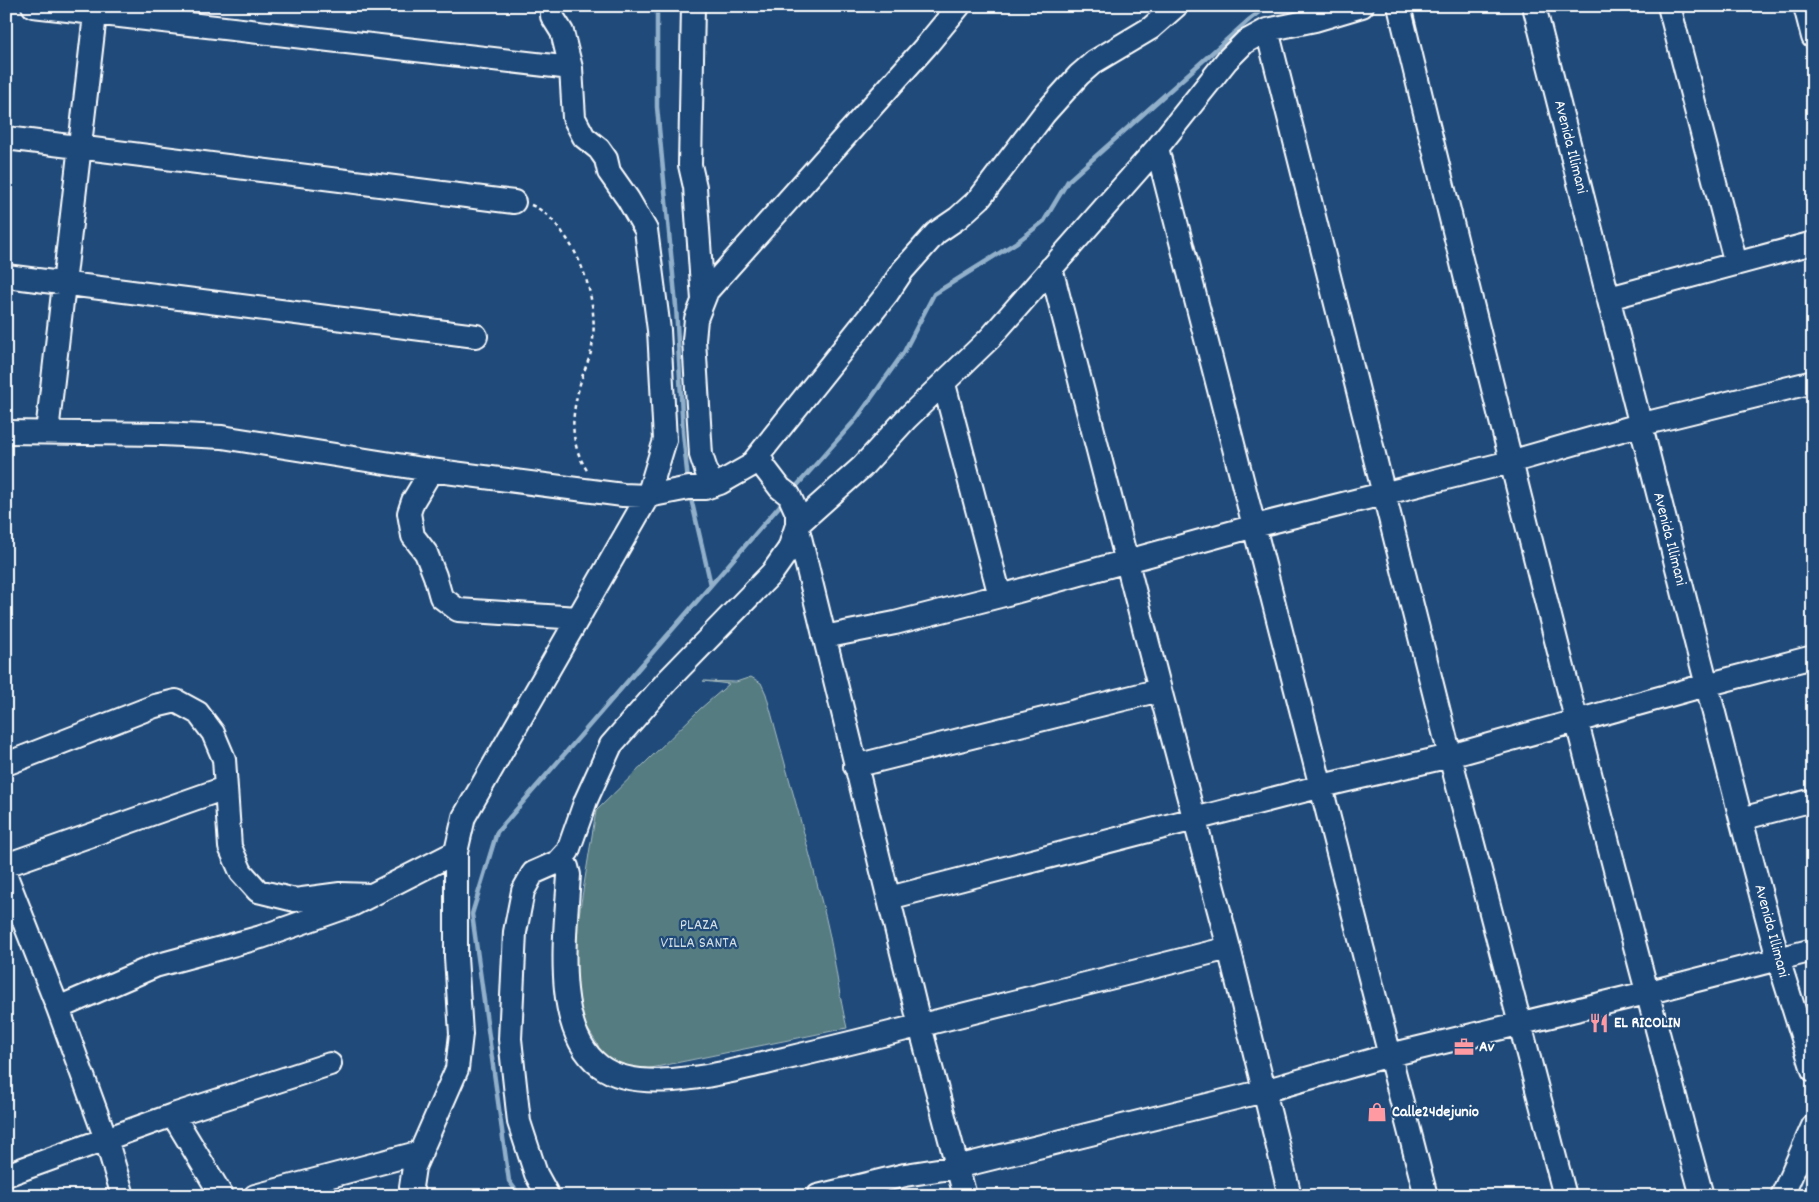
<svg xmlns="http://www.w3.org/2000/svg" width="1819" height="1202" viewBox="0 0 1819 1202" font-family="Dekko,sans-serif">
<rect width="100%" height="100%" fill="#1f4a7a"/>
<filter id="ink" filterUnits="userSpaceOnUse"><feTurbulence type="fractalNoise" baseFrequency=".02" numOctaves="2"/><feDisplacementMap in="SourceGraphic" scale="10" xChannelSelector="R" yChannelSelector="G"/><feConvolveMatrix kernelMatrix="1 2 1 2 8 2 1 2 1" color-interpolation-filters="sRGB"/></filter>
<g filter="url(#ink)">
<path fill="#547b81" stroke="#aabdc0" d="M751,677L761,683L766,694C786,769 808,844 826,919C835,956 838,992 847,1028L617,1075L600,1052L598,1045L566,995L596,811L700,709L729,684L703,681L736,682Z"/>
<g fill="none" stroke-linecap="round" stroke-linejoin="round">
<path stroke="#92b0ca" stroke-width="4.5" d="M657,6V107L676,306L683,432L688,481
M793,490L857,418L904,352L934,294L1017,242L1044,221L1068,181L1250,19L1267,6
M711,585L783,502
M520,1196L509,1181L472,914L497,832L711,585L690,494"/>
<defs>
<path id="minor" d="M33,6L571,68
M693,6L690,165L695,187L703,300
M1399,6C1496,404 1594,801 1702,1196
M1534,6L1741,819L1778,959L1813,1070
M1669,6L1736,264
M1805,6L1813,37
M1267,30L1450,756L1565,1196
M6,138L514,202
M1157,148L1426,1196
M1051,268L1160,690L1229,948L1290,1196
M6,276L476,336
M1609,298L1813,243
M944,384L1000,596
M6,432L162,434L222,437L423,469L623,495L648,496L689,488H705L720,483L750,466L887,294L903,270L936,233L958,218L980,198L1044,114L1079,75L1094,62L1151,28L1176,6
M47,432L96,6
M760,455L764,467L780,488L789,495L797,513V525L920,1026L965,1196
M431,471L413,501L409,513L413,536L426,553L435,576L441,597L458,610L578,618
M720,483L710,482L701,455L694,340L696,319L707,291L926,46L959,6
M824,637L895,623L1000,596L1255,526L1510,462L1639,425L1813,382
M6,764L155,706L176,701L198,713L213,733L224,759L230,847L241,872L258,891L295,900L340,894L371,895
M855,766L1160,690
M1741,819L1813,800
M562,858L567,867L569,875C566,929 551,1029 600,1066C624,1084 662,1082 691,1078C715,1076 738,1069 762,1064C800,1055 839,1046 878,1036C995,1007 1112,977 1229,948
M6,865L225,788
M6,876L58,1008L106,1139L6,1175
M889,898L1322,786L1450,756L1706,685L1813,657
M58,1008L155,966L261,937L352,905L456,852
M173,1115L330,1064
M123,1196L106,1139L173,1115L222,1196
M255,1196L421,1152
M414,1196L411,1187L414,1167L457,1069L461,1034L456,957V852L464,817L648,496L665,440L659,330L646,230L628,199L609,172L606,159L599,149L584,137L574,118L571,68L562,32L552,16V6
M548,1196L536,1174L519,1122L510,1039L515,932L523,891L533,873L558,862L568,851L586,800L611,745L668,680L772,573L789,549L797,525L862,467L906,419L990,338L1157,148L1227,60L1245,42L1267,30L1315,20L1362,6
M818,1196L905,1175L957,1167L1264,1091L1390,1055L1646,993L1813,950
M1782,1196L1813,1126"/>
</defs>
<use href="#minor" stroke="#fff" stroke-width="26"/>
<path stroke="#fff" stroke-width="2.5" stroke-dasharray="4 4" stroke-linecap="butt" d="M531,205C547,211 560,228 569,242C588,272 599,315 591,352C589,360 585,368 582,377C572,411 567,440 588,472"/>
<use href="#minor" stroke="#1f4a7a" stroke-width="22"/>
</g>
</g>
<defs>
<symbol id="restaurant-bare" viewBox="-9 -9 18 18"><path d="M-5-6h1v4h1v-4h1v4h1v-4h1v5L-1.5 .5V6h-2V.5L-5-1ZM5-6V6H3V1.5H1.5Q1.5-4 5-6Z" fill="#ff9aa2" stroke="#1f4a7a" stroke-width="2.5" paint-order="stroke"/></symbol>
<symbol id="office-bare" viewBox="-9 -9 18 18"><path d="M-6-3h4V-5.5h4V-3h4V5H-6ZM-1-4.5V-3h2v-1.5ZM-6 0V1H6V0Z" fill="#ff9aa2" stroke="#1f4a7a" stroke-width="2.5" paint-order="stroke"/></symbol>
<symbol id="shop-bare" viewBox="-9 -9 18 18"><path d="M-5-2.5h2.3a2.7 3.5 0 0 1 5.4 0H5L5.5 6h-11ZM-1.5-2.5h3a1.5 2.3 0 0 0-3 0Z" fill="#ff9aa2" stroke="#1f4a7a" stroke-width="2.5" paint-order="stroke"/></symbol>
</defs>
<g fill-rule="evenodd">
<use href="#restaurant-bare" x="1585" y="1009" width="28" height="28"/>
<use href="#office-bare" x="1450" y="1033" width="28" height="28"/>
<use href="#shop-bare" x="1363" y="1098" width="28" height="28"/>
</g>
<g text-anchor="middle" dominant-baseline="central" stroke-width="4.5" stroke-linejoin="round" paint-order="stroke">
<g font-size="16" fill="#fff" stroke="#1f4a7a">
<text transform="translate(1570 147) rotate(76)">Avenida Illimani</text>
<text transform="translate(1669 539) rotate(76)">Avenida Illimani</text>
<text transform="translate(1771 931) rotate(75)">Avenida Illimani</text>
</g>
<g font-size="16" fill="#d4dee0" stroke="#1f4a7a">
<text x="699" y="925">PLAZA<tspan x="699" dy="18">VILLA SANTA</tspan></text>
</g>
<g font-size="16" font-weight="bold" fill="#fff" stroke="#1f4a7a" text-anchor="start">
<text x="1614" y="1023">EL RICOLIN</text>
<text x="1479" y="1047">Av</text>
<text x="1392" y="1112">Calle24dejunio</text>
</g>
</g>
<rect width="1819" height="1202" fill="none" stroke="#1f4a7a" stroke-width="25"/>
<rect x="12" y="12" width="1794" height="1177" fill="none" stroke="#fff" stroke-width="2" filter="url(#ink)"/>
</svg>
